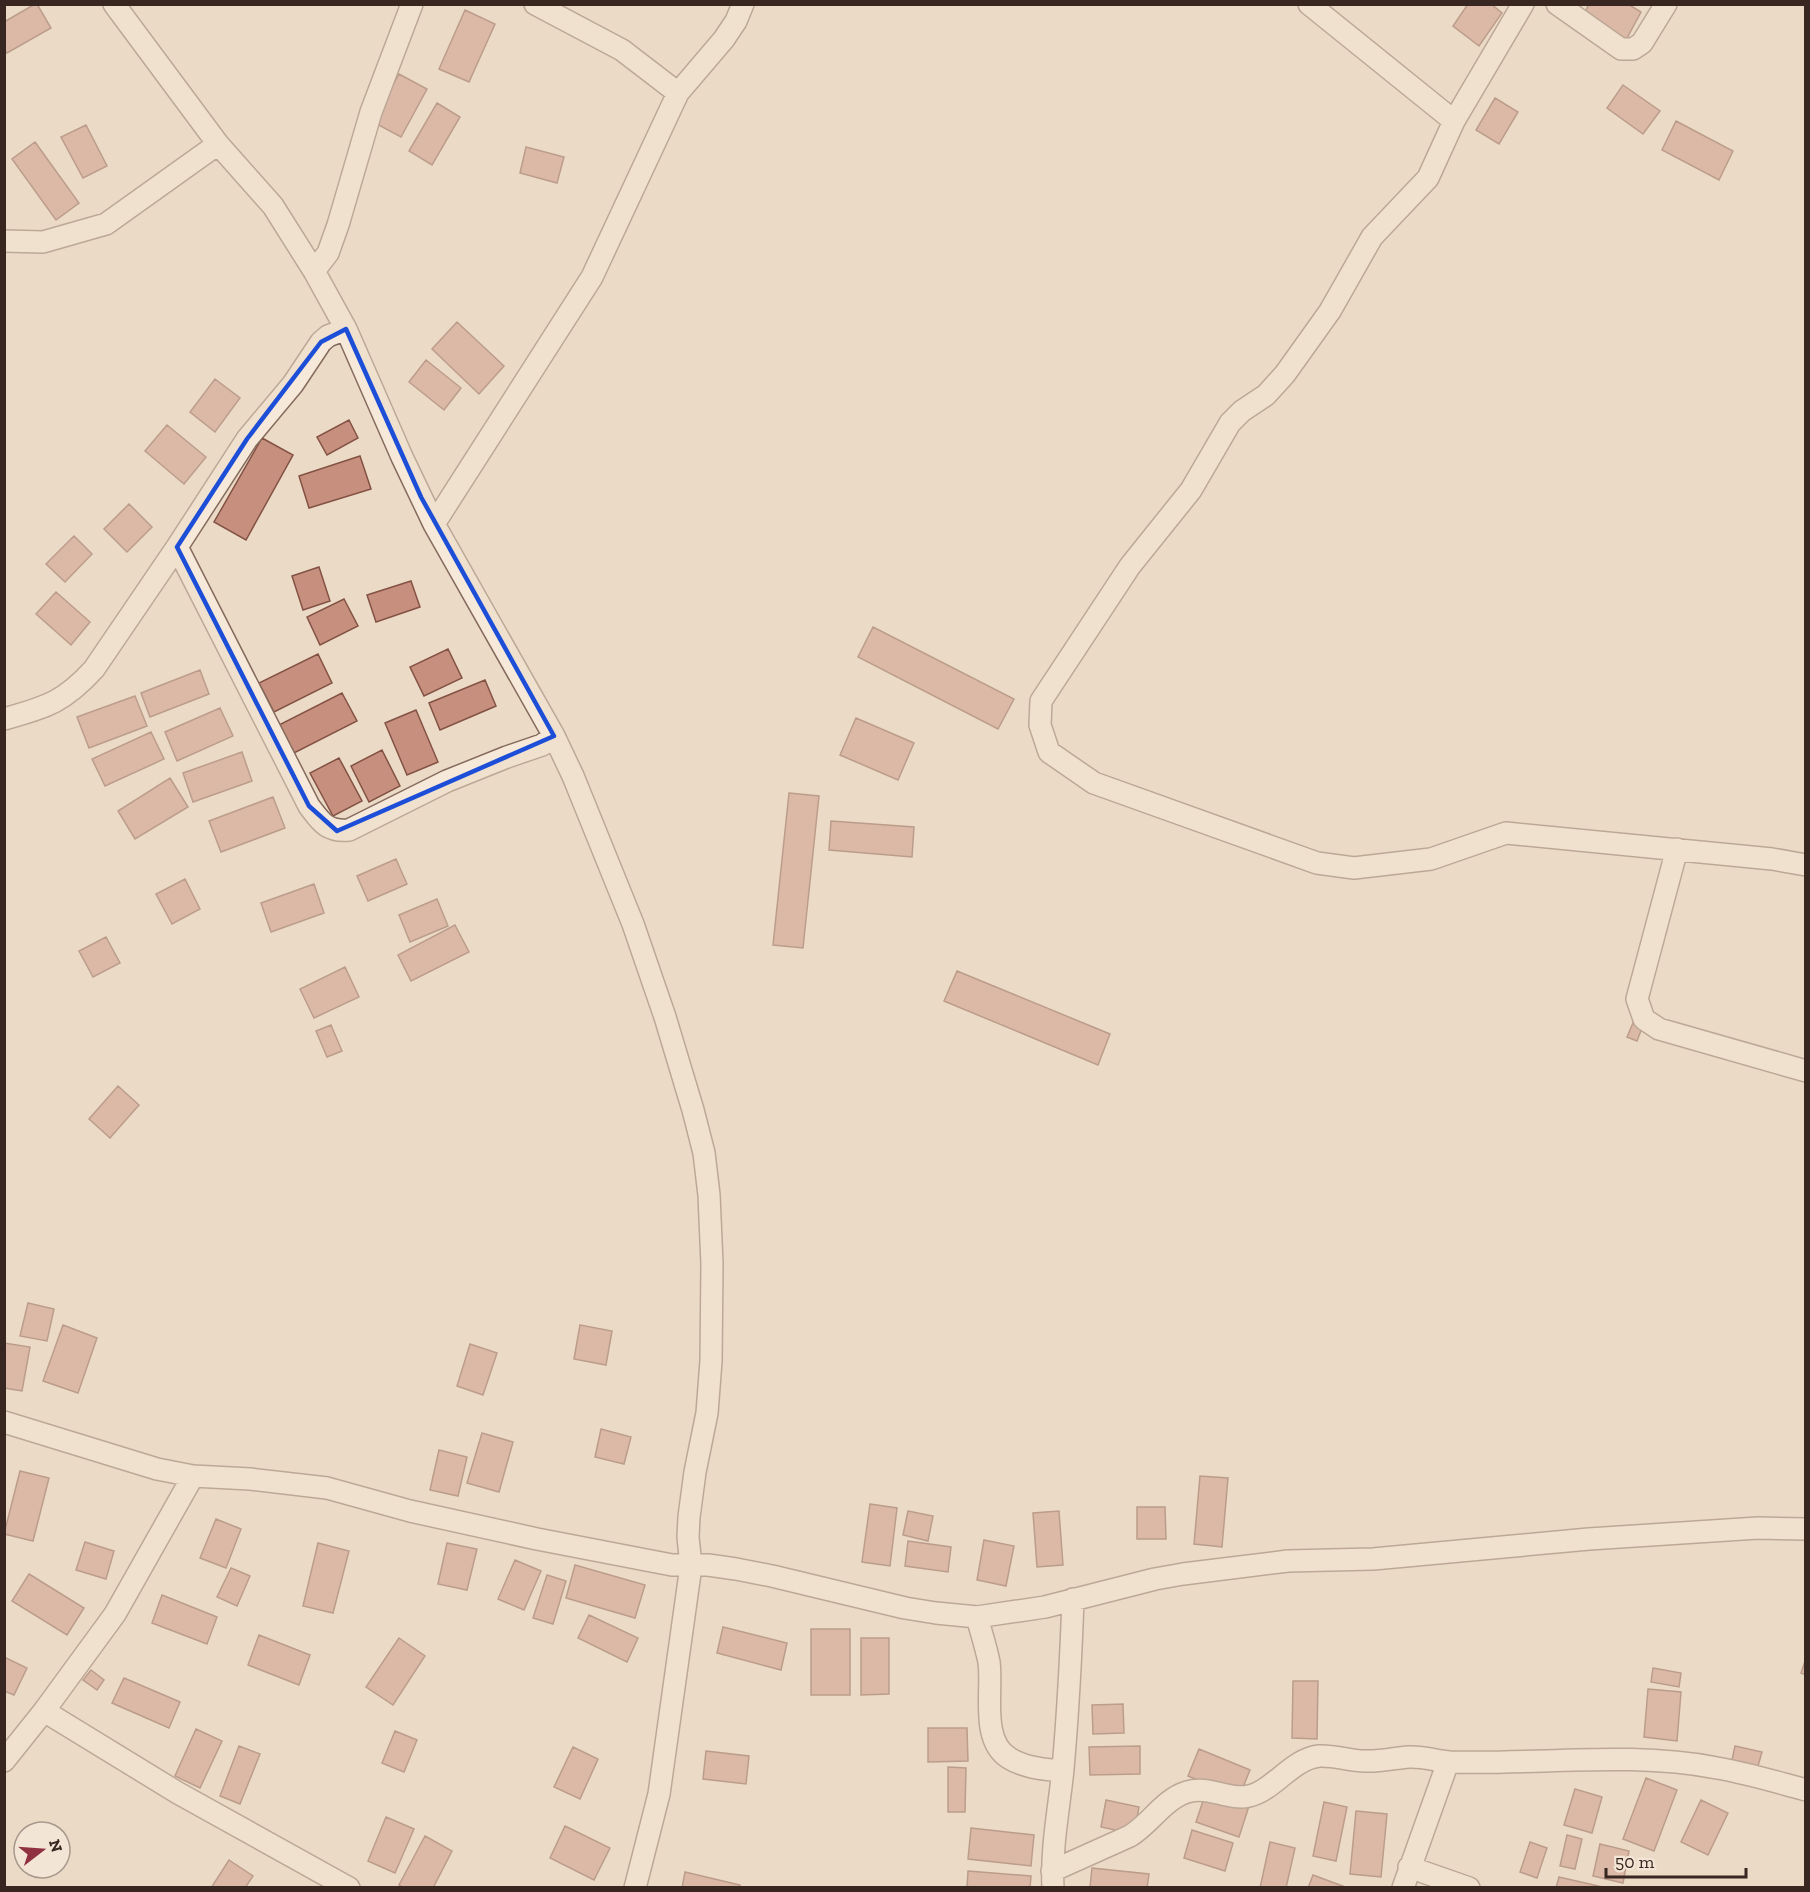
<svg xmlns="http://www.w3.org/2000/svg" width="1810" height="1892" viewBox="0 0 1810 1892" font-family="'Zilla Slab',serif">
<rect width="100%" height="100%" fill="#ebdac6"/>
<path fill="#c7907e" stroke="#835244" stroke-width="1.5" d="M35,4H37L51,28L7,53L4,49V22Z
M1468,4H1491L1502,13L1479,46L1453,26Z
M1589,4H1628L1641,12L1626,40L1583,16Z
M465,10L495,24L469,82L439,69Z
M399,74L427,89L401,137L373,122Z
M1623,85L1660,111L1643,134L1607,108Z
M1495,98L1518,112L1499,144L1476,130Z
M437,103L460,117L432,165L409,151Z
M1676,121L1733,151L1719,180L1662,150Z
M86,125L107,166L83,178L61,137Z
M35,142L79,203L56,220L12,159Z
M526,147L564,157L557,183L520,173Z
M457,322L504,366L479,394L432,349Z
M426,360L461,388L444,410L409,382Z
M215,379L240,398L215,432L190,412Z
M349,420L358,438L327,455L317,437Z
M167,425L206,457L184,484L145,451Z
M262,438L293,455L246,540L214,522Z
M360,456L371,489L309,508L299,476Z
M129,504L152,527L127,552L104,529Z
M74,536L92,554L65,582L46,564Z
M319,567L330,601L303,610L292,576Z
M411,581L420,607L376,622L367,595Z
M56,592L90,622L71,645L36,614Z
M344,599L358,626L320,645L307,617Z
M873,627L1014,699L998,729L858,657Z
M448,649L462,678L424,696L410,667Z
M318,654L332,683L274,712L259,683Z
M200,670L209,694L150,717L141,693Z
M485,680L496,706L440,730L429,703Z
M342,693L357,721L292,754L277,726Z
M135,696L147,726L89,748L77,717Z
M220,708L233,736L177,761L165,732Z
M416,710L438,762L407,775L385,723Z
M856,718L914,743L898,780L840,755Z
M151,732L164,759L105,786L92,759Z
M382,750L400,786L369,802L351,766Z
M242,752L252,781L193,802L183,773Z
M339,758L362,801L333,816L310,773Z
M170,778L188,807L135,839L118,811Z
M789,793L819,796L803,948L773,945Z
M273,797L285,828L221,852L209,821Z
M831,821L914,827L912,857L829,850Z
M396,859L407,884L368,901L357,876Z
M185,879L200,909L172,924L156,894Z
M314,884L324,913L271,932L261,903Z
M437,899L448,926L410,942L399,915Z
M455,925L469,952L411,981L398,955Z
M106,937L120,963L93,977L79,951Z
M345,967L359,997L314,1018L300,989Z
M957,971L1110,1034L1098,1065L944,1001Z
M1636,1016L1645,1020L1637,1041L1627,1037Z
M331,1025L342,1051L327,1057L316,1031Z
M118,1086L139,1105L110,1138L89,1119Z
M28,1303L54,1309L47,1341L20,1336Z
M63,1325L97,1338L78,1393L43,1381Z
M580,1325L612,1331L606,1365L574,1359Z
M4,1343L30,1347L22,1391L4,1388Z
M470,1344L497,1353L483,1395L457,1386Z
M601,1429L631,1437L624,1464L595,1457Z
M482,1433L513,1442L499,1492L467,1483Z
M439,1450L467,1457L458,1496L430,1490Z
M20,1471L49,1478L33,1541L4,1534Z
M1200,1476L1228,1478L1222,1547L1194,1544Z
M870,1504L897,1508L890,1566L862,1562Z
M1137,1507H1165L1166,1539H1137Z
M908,1511L933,1516L928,1541L903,1535Z
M1059,1511L1063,1565L1037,1567L1033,1513Z
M216,1519L241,1529L226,1568L200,1558Z
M984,1540L1014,1546L1006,1586L977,1580Z
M908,1541L951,1547L948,1572L905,1566Z
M85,1542L114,1551L106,1579L76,1570Z
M318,1543L349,1551L333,1613L303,1606Z
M447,1543L477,1549L467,1590L438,1584Z
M515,1560L541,1571L524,1610L498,1599Z
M575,1565L645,1585L635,1618L566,1598Z
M231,1568L250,1576L237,1606L217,1597Z
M29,1574L84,1608L67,1635L12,1601Z
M547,1575L566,1581L553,1624L533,1618Z
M162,1595L217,1617L207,1644L152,1623Z
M589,1615L638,1638L627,1662L578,1638Z
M723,1627L787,1643L781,1670L717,1653Z
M811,1629H850V1695H811Z
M259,1635L310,1655L299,1685L248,1665Z
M399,1638L425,1656L393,1705L366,1687Z
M861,1638H889V1694L861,1695Z
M4,1657L27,1668L14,1695L4,1691Z
M1806,1658V1675L1801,1673Z
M1653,1668L1681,1673L1679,1687L1651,1682Z
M91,1670L104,1680L97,1690L83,1680Z
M124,1678L180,1702L169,1728L112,1703Z
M1293,1681H1318L1317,1739L1292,1738Z
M1648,1689L1681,1692L1677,1741L1644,1737Z
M1123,1704L1124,1733L1093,1734L1092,1705Z
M928,1728H967L968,1761L928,1762Z
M196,1729L222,1741L200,1788L175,1776Z
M395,1731L417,1740L404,1772L382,1763Z
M239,1746L260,1754L240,1804L220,1796Z
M1140,1746V1774L1090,1775L1089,1747Z
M1735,1746L1762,1752L1758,1766L1732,1760Z
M573,1747L598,1759L580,1799L554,1787Z
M1199,1749L1250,1770L1239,1797L1188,1776Z
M706,1751L749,1756L746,1784L703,1779Z
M948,1767L966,1768L965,1812H948Z
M1646,1778L1677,1790L1654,1851L1623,1839Z
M1575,1789L1602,1797L1592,1833L1564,1825Z
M1206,1792L1249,1806L1239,1837L1196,1822Z
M1106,1800L1139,1807L1134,1834L1101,1827Z
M1701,1800L1728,1813L1708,1855L1681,1842Z
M1324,1802L1347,1807L1336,1861L1313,1856Z
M1356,1811L1387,1814L1381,1877L1350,1874Z
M386,1817L414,1829L395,1873L368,1861Z
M565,1826L610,1848L594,1880L550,1858Z
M971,1828L1034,1835L1031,1866L968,1859Z
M1192,1830L1233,1843L1225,1871L1184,1858Z
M1567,1835L1582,1839L1575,1869L1560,1866Z
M425,1836L452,1851L433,1888H404L399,1885Z
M1270,1842L1295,1848L1286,1888H1260Z
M1530,1842L1547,1848L1537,1878L1520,1872Z
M1600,1844L1629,1851L1623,1883L1593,1876Z
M229,1860L253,1876L245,1888H211Z
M1092,1868L1149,1874L1147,1888L1090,1887Z
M968,1871L1031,1876L1030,1888H967Z
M685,1872L740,1885L739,1888H682Z
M1313,1875L1348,1888H1308Z
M1559,1877L1607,1888H1556Z"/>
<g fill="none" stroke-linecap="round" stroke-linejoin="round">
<defs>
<path id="minor" d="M114,4L218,144L273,206L314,271L346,329L402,457L434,524L554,736L573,776L633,924L665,1017L693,1110L704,1153L709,1195L712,1264L711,1361L707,1413L695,1472L689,1517L688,1537L691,1566L659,1794L635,1888
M535,4L622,50L678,93
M1309,4L1454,121
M1523,4L1454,121L1428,178L1372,237L1330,311L1285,374L1266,395L1242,411L1230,423L1191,490L1130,566L1041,701L1040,725L1049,752L1094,783L1317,863L1354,868L1431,859L1506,833L1772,859L1806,865
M1557,4L1621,49H1633L1642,43L1666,4
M4,241L43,242L106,224L218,144
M314,271L328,253L338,225L371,112L412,4
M434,524L592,277L678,93L724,39L736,21L743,4
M177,547L309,806C321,822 327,832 349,830L447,781L507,757L542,745L554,736
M4,719C46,707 63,703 94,669L177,547L247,439L293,384L321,342L328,336L346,329
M1677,849L1637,999L1644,1019L1659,1029L1806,1071
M4,1422L157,1469L193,1476L250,1479L327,1488L410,1511L537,1539L672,1565H708L736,1569L772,1576L905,1608L936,1613L977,1617L1045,1607L1155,1579L1183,1574L1288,1561L1373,1559L1589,1539L1758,1528L1806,1529
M977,1617C981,1632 986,1647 989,1662C993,1691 980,1740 1009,1758C1025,1768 1044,1769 1062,1771
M44,1711L178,1793L349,1888
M4,1761L44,1711L115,1614L193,1476
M1409,1867L1469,1888
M1052,1871L1130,1836C1150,1824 1164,1799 1187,1792C1209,1785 1229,1801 1249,1796C1273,1791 1292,1759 1319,1756C1334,1755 1350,1761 1364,1761C1380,1762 1394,1758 1409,1757C1423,1756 1436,1761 1450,1762C1539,1765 1629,1751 1717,1768C1747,1773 1776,1782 1806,1790
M1053,1888C1051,1847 1059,1809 1063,1769C1068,1712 1071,1656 1073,1599
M1403,1888L1448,1762"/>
</defs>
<use href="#minor" stroke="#856b5d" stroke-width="24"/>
<use href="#minor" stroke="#f7e9d9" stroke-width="21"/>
</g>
<path d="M0 0H1810V1892H0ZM346,329L421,497L554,736L337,831L309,806L177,547L247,439L321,342Z" fill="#ebdac6" fill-opacity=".55" fill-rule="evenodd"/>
<path fill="none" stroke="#1d4ed8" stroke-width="4.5" stroke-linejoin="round" d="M346,329L421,497L554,736L337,831L309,806L177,547L247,439L321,342Z"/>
<rect width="1810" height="1892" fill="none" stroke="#372720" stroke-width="12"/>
<g transform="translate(42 1850) rotate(73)"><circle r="28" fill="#f3e5d5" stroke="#a8998d" stroke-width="1.5"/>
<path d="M0-4.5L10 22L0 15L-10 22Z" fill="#903142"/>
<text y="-9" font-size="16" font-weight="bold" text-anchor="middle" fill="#372720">N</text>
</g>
<path d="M1606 1868v9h140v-9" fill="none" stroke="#372720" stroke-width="3"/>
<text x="1615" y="1868" font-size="18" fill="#372720" stroke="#f3e5d5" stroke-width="4.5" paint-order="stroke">50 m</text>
</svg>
